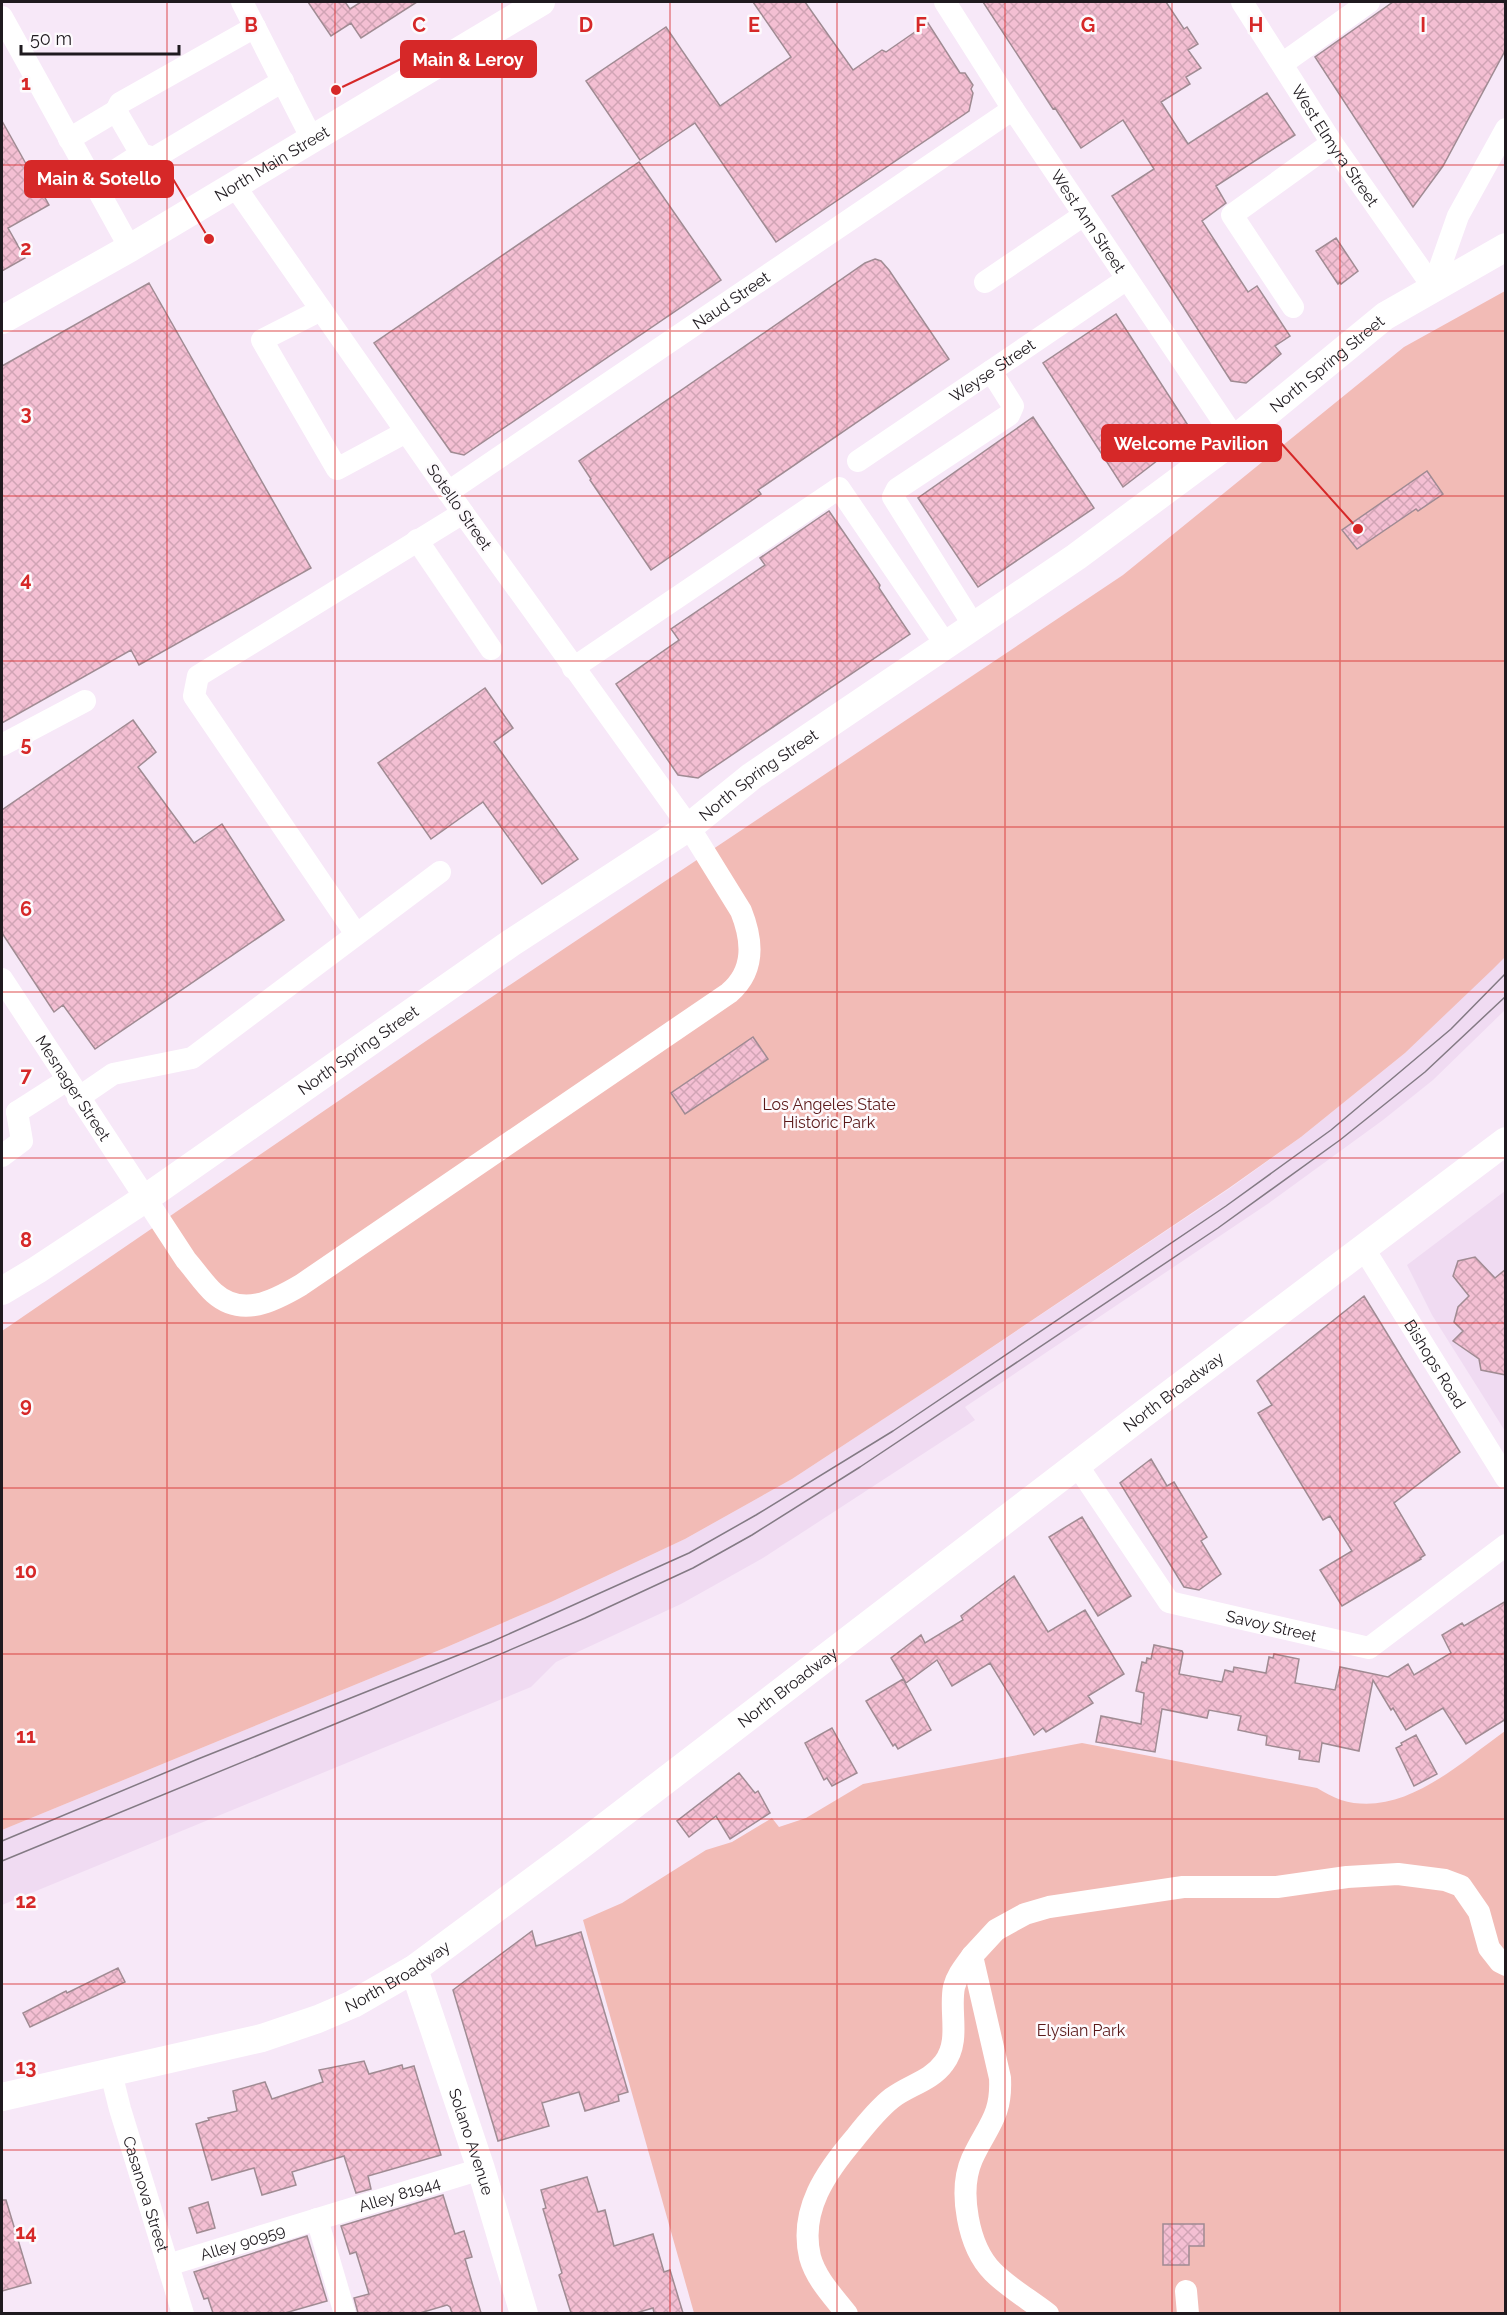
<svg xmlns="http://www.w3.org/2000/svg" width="1507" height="2315" viewBox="0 0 1507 2315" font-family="Raleway,sans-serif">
<defs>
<pattern id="building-cross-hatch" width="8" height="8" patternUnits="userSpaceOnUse" patternTransform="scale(1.5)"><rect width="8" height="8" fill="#f4bfd3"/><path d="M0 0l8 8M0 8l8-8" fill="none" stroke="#d1a4b5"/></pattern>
</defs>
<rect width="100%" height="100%" fill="#f7e8f8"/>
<path fill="#f0dbf2" d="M1505,956V1010L1433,1080L1383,1120L1269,1203L965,1407L975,1420L763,1558L681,1604L556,1662L531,1687L2,1905V1830L447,1647L551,1602L685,1539L792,1479L946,1378L1229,1189L1301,1137L1405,1053Z
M1505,1191V1431L1432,1315L1407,1265Z"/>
<path fill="#f2bbb6" d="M1505,291L1506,956L1492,970L1405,1053L1301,1137L1229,1188L946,1378L792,1479L685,1539L551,1602L447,1647L2,1830V1331L426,1041L1123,575L1404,347Z
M1505,1731V2313H694L583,1920L622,1903L706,1850L732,1842L772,1818L779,1827L806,1818L863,1784L1082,1743L1317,1788C1324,1792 1333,1797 1341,1800C1402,1819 1460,1763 1505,1731Z"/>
<path fill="url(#building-cross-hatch)" stroke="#a08b93" stroke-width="1.5" d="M308,2H345L350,9L361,2H417L361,38L351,23L331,36Z
M753,2H805L853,70L882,50L886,52L928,23L960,73H965L973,85L971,89L973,93L969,111L776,242L695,123L640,160L586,81L666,27L720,106L791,57Z
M983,2H1166L1184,29L1187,27L1198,44L1188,50L1201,68L1186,77L1190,84L1161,102L1188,144L1267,93L1295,135L1216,186L1226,203L1202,221L1248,292L1257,286L1290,336L1275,346L1281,354L1246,383L1231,381L1112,196L1154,169L1123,120L1081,148L1055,108L1053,109Z
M1393,2H1506V49L1443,166L1413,207L1315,57Z
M2,121L49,205L8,228L25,258L2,271Z
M639,162L721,280L464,455L451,452L374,343Z
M1336,238L1358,271L1341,284L1340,282L1338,284L1316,251Z
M875,259L881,261L889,270L949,359L758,490L761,494L651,570L590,480L591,479L579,461L865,263Z
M149,283L311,568L139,665L131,650L2,723V366Z
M1116,314L1193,433L1123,487L1043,363Z
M1033,417L1094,508L978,587L918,498Z
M1427,471L1443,494L1418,511L1416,509L1357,549L1342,530Z
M829,511L880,585L879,588L910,634L698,778L678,775L616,684L679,640L671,629L765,565L760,558Z
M485,688L513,728L494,742L578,859L542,884L483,802L431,839L378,763Z
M133,720L156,752L138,767L194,843L222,824L284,920L95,1049L63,1005L54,1012L2,933V810Z
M753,1037L768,1059L685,1114L671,1093Z
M1475,1257L1495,1278L1506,1269V1375L1481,1370L1479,1359L1453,1341L1463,1331L1454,1322L1458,1307L1469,1296L1453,1276L1458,1261Z
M1364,1296L1460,1452L1394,1503L1425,1555L1420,1558L1421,1559L1342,1606L1320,1570L1352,1551L1330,1516L1323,1520L1258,1413L1272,1405L1257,1381Z
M1151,1459L1167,1486L1174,1482L1207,1537L1201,1541L1221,1574L1199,1590L1184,1587L1120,1483Z
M1082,1517L1131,1596L1098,1616L1049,1537Z
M1014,1576L1048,1632L1085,1610L1124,1674L1088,1696L1093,1703L1046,1732L1043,1728L1034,1735L990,1663L952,1686L937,1660L906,1683L891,1658L921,1635L925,1643L963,1620L961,1616Z
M1506,1601V1719L1466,1744L1443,1708L1406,1730L1393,1708L1391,1710L1373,1680L1359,1751L1322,1743L1319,1762L1299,1759L1300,1751L1266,1745L1267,1736L1238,1730L1241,1716L1209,1710L1207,1718L1162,1709L1155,1752L1096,1742L1101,1716L1141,1724L1144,1693L1136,1691L1142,1662L1146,1663L1147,1658L1151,1659L1154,1645L1182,1651L1183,1653L1179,1674L1222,1682L1225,1670L1233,1672L1234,1667L1266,1673L1269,1657L1273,1658L1274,1654L1299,1659L1295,1683L1335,1690L1340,1667L1388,1677L1408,1664L1414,1675L1451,1653L1442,1635L1462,1623L1464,1626Z
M903,1679L931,1730L898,1749L895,1744L893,1746L866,1701Z
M832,1728L857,1773L832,1786L827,1778L824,1780L805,1743Z
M1416,1735L1437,1774L1414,1786L1396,1748L1402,1745L1401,1743Z
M739,1773L755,1793L758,1791L770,1813L730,1839L716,1816L689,1837L677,1821Z
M532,1931L536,1946L581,1932L628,2092L618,2095L619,2101L585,2111L579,2092L542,2103L549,2126L498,2141L453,1990Z
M118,1968L125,1982L30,2027L23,2013L66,1991L67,1993Z
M364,2061L369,2074L402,2065L403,2069L414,2066L441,2155L368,2176L371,2189L356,2193L344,2156L292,2172L296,2185L262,2195L254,2168L212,2180L196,2124L209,2120L208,2118L237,2111L233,2091L265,2082L272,2099L323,2082L319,2070Z
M587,2177L598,2212L605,2210L614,2246L653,2234L664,2272L670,2270L683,2313H654L653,2308L636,2313H571L559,2275L562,2273L543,2209L546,2208L541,2190Z
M443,2195L455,2234L464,2231L472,2257L465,2259L481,2313H452L450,2307L447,2305L420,2313H358L354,2298L369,2294L356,2252L350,2254L341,2226Z
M2,2200H6L31,2283L2,2291Z
M208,2202L215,2228L197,2233L189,2208Z
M1163,2224H1204V2246H1189V2265H1163Z
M307,2236L327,2301L285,2313H213L208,2298L204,2299L194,2272Z"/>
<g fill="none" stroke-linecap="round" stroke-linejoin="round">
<g stroke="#fff" stroke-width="22">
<path d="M242,2L312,139"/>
<path id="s1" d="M945,2L1013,109L1235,439"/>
<path id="s2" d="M1242,2L1332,143L1433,287"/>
<path d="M2,17L130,248"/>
<path d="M255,27L120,103L116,111L141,154L154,158L283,81"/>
<path d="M1282,64L1369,2"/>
<path d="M69,139L116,111"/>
<path d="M94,184L141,154"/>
<path d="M985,282L1084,215"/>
<path d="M1433,287L1458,216L1506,129"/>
<path d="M1293,307L1232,215L1332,143"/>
<path d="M321,310L262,340L337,469L406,432"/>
<path id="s3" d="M858,461L1127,279"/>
<path id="s4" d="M448,492L1013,109"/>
<path d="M417,540L491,649"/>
<path d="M974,626L893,497L897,489L1009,415L1013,406L991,371"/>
<path d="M573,668L839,488L946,645"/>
<path d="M2,745L85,701"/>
<path d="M356,934L194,696L198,676L463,513"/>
<path id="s5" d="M2,979L186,1260C195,1270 204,1284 214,1293C242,1318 274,1301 301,1285L729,993C755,971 753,941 741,911L689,827L463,513L234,185"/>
<path d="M78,1098L113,1074L192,1058L440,872"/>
<path d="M17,1112L67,1080"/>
<path d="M2,1156L22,1141L17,1112"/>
<path id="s6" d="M1364,1249L1506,1478"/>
<path id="s7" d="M1077,1465L1169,1602L1369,1648L1506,1545"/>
<path id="s8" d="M111,2073L120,2109L183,2314"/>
<path d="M317,2219L345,2314"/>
<path id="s9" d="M168,2265L481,2169"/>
<path d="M1186,2291L1188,2314"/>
<path d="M847,2314C833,2296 816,2279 810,2257C799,2210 826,2172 855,2138C866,2124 878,2109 892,2098C909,2085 931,2081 944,2063C961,2041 949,2012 954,1987C957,1975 965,1966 972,1956"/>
<path d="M1048,2314C1030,2300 1009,2288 993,2272C968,2247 958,2191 972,2159C987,2126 1002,2117 1000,2078L972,1956L996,1930L1025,1914L1049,1907L1183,1887H1277L1347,1877L1398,1874L1445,1880L1461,1886L1479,1912L1489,1948L1500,1962L1506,1965"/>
</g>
<g stroke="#fff" stroke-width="28">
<path id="s10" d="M2,320L130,248L541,2"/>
<path id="s11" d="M2,1291L37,1270L146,1198L511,943L689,827L752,776L1076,557L1235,439L1385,316L1506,247"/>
<path id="s12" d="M414,1969L481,2169L524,2314"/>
<path id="s13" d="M2,2097L262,2038L318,2019L353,2004L414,1969L576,1849L1142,1415L1506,1141"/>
</g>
<path stroke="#837a84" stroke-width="1.5" d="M2,1841L198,1759L491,1642L689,1553L756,1515L893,1431L1226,1206L1331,1130L1451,1029L1506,973
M2,1861L369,1710L585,1618L693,1568L752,1535L860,1467L1218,1228L1340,1140L1425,1072L1506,996"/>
</g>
<path fill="none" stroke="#d62828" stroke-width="1.5" stroke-opacity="0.55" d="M167,2V2314M335,2V2314M502,2V2314M670,2V2314M837,2V2314M1005,2V2314M1172,2V2314M1340,2V2314M2,165H1506M2,331H1506M2,496H1506M2,661H1506M2,827H1506M2,992H1506M2,1158H1506M2,1323H1506M2,1488H1506M2,1654H1506M2,1819H1506M2,1984H1506M2,2150H1506"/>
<g text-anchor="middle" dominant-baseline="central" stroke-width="5" stroke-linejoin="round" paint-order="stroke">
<g font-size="16" fill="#1f1a1f" stroke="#fdfafd">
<text stroke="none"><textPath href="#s2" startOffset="171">West Elmyra Street</textPath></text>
<text stroke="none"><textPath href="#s10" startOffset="312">North Main Street</textPath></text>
<text stroke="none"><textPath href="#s1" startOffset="262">West Ann Street</textPath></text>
<text stroke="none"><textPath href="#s4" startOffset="342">Naud Street</textPath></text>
<text stroke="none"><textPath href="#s11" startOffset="1618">North Spring Street</textPath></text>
<text stroke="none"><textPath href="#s3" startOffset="162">Weyse Street</textPath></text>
<text transform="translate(459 507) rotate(55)">Sotello Street</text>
<text stroke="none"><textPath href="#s11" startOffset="916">North Spring Street</textPath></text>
<text stroke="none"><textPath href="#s11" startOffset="430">North Spring Street</textPath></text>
<text stroke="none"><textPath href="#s5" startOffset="130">Mesnager Street</textPath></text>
<text stroke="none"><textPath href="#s6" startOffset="135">Bishops Road</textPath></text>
<text stroke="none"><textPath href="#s13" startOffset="1388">North Broadway</textPath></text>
<text stroke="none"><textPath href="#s7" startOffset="270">Savoy Street</textPath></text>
<text stroke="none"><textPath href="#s13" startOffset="902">North Broadway</textPath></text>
<text stroke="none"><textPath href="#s13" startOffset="416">North Broadway</textPath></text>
<text stroke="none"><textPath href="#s12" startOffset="182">Solano Avenue</textPath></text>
<text stroke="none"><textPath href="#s8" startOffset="126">Casanova Street</textPath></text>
<text stroke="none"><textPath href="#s9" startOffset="242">Alley 81944</textPath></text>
<text stroke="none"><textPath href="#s9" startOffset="78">Alley 90959</textPath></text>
</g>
<g font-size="16" fill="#5a1919" stroke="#fdfafd">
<text x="829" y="1104">Los Angeles State<tspan x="829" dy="18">Historic Park</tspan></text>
<text x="1081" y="2030">Elysian Park</text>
</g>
</g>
<g font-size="20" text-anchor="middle" font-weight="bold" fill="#d62828" stroke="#fdfafd" stroke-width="5" stroke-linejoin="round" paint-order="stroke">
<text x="251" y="32">B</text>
<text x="419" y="32">C</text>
<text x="586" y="32">D</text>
<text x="754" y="32">E</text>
<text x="921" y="32">F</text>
<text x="1088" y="32">G</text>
<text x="1256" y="32">H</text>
<text x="1423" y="32">I</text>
<text x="26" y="90">1</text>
<text x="26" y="255">2</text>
<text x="26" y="420">3</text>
<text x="26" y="586">4</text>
<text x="26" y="751">5</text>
<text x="26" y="916">6</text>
<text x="26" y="1082">7</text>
<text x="26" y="1247">8</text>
<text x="26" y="1412">9</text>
<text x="26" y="1578">10</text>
<text x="26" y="1743">11</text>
<text x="26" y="1908">12</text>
<text x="26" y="2074">13</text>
<text x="26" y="2239">14</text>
</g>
<path fill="none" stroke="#d62828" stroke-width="2" d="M336 90L401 59M209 239L173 179M1358 529L1281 443"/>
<g fill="#d62828" stroke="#fdfafd" stroke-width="2">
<circle cx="336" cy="90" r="6"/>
<circle cx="209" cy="239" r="6"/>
<circle cx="1358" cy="529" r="6"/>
</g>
<g fill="#d62828" stroke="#d62828" stroke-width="2">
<rect x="401" y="41" width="135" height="36" rx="6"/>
<rect x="25" y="161" width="148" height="36" rx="6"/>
<rect x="1102" y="425" width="179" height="36" rx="6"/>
</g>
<g font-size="18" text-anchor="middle" font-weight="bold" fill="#fff">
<text x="468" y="66">Main &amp; Leroy</text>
<text x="99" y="185">Main &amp; Sotello</text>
<text x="1191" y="450">Welcome Pavilion</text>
</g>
<rect width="1507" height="2315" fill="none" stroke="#1f1a1f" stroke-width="6"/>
<path d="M21 45v9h158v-9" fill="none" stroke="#1f1a1f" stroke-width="3"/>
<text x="30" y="45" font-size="18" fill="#1f1a1f" stroke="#fdfafd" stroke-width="4.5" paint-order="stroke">50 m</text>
</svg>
